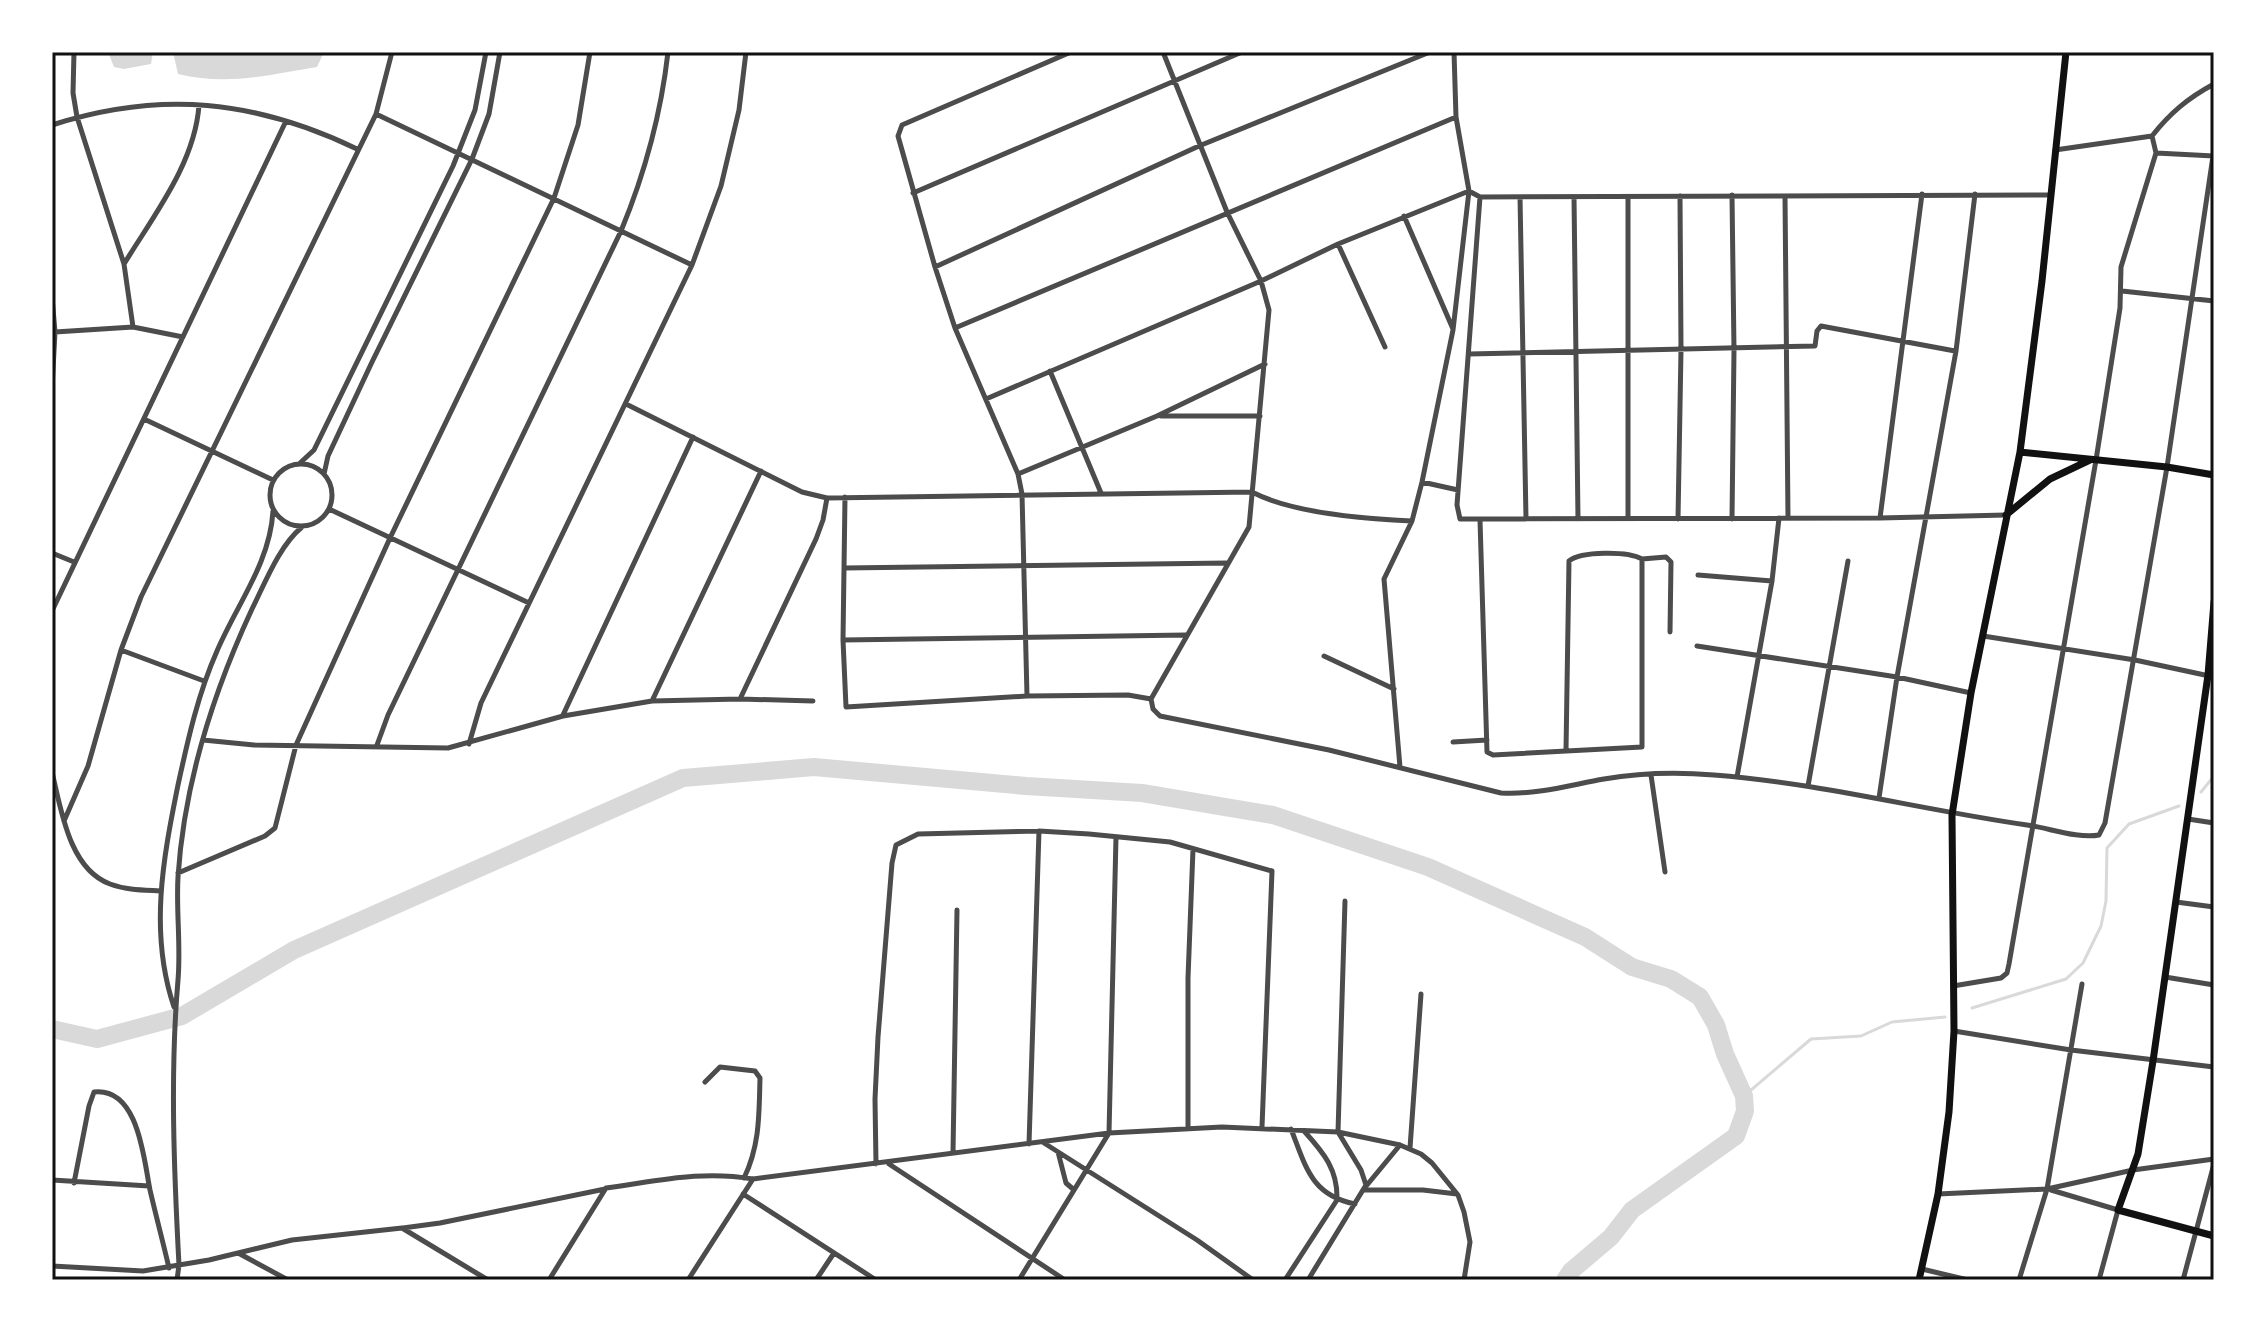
<svg xmlns="http://www.w3.org/2000/svg" width="2266" height="1332" viewBox="0 0 2266 1332" font-family="Signika,sans-serif">
<rect width="100%" height="100%" fill="#fff"/>
<path fill="#d9d9d9" d="M108,52H153L151,64L124,69L114,67Z
M173,52H324L317,67C268,75 227,86 178,74Z"/>
<g fill="none" stroke-linecap="round" stroke-linejoin="round">
<path stroke="#d9d9d9" stroke-width="3" d="M2201,792L2214,776
M1972,1008L2066,979L2083,963L2101,926L2106,901L2107,848L2129,824L2179,806
M1744,1096L1811,1039L1861,1036L1892,1022L1945,1017"/>
<path stroke="#d9d9d9" stroke-width="18" d="M52,1029L97,1039L182,1016L294,950L683,778L814,767L1026,786L1142,793L1273,815L1428,867L1585,937L1632,967L1671,979L1700,997L1716,1025L1725,1054L1744,1096L1745,1111L1736,1136L1632,1210L1611,1237L1571,1271L1565,1280"/>
<path stroke="#4c4c4c" stroke-width="5" d="M74,52L73,93L77,117L124,264L133,327
M1454,52L1456,117L1469,191L1480,197L2050,195
M376,114L692,265
M52,125C161,90 255,100 357,149
M2152,136C2170,113 2188,98 2214,84
M2055,150L2152,136L2156,153
M2156,153L2214,156
M913,193L1242,52
M1922,194L1880,518L2006,515
M1732,195L1734,350L1732,519
M1785,196L1788,518
M1480,197L1457,505L1460,519L1880,518
M1520,197L1526,519
M1574,197L1578,519
M1404,216L1453,329
M1338,244L1385,347
M124,264C154,215 195,163 199,105
M935,267L1199,146L1430,52
M2122,291L2214,301
M52,297L55,332L52,388
M955,328L1456,117
M55,332L133,327L183,337
M1469,354L1815,346L1817,331L1821,326L1955,351
M1050,371L1101,493
M986,399L1261,281L1338,244L1469,191L1453,330L1422,482L1412,521L1384,579L1400,767
M626,404L802,492L827,498L1252,492C1292,513 1366,519 1412,521
M1161,416H1260
M144,419L273,480
M270 495a31 31 0 1 1 62 0a31 31 0 1 1-62 0Z
M299,464L314,450L453,166L475,110L486,52
M324,474L328,456L372,362L472,159L489,114L500,52
M1018,474L1157,416L1265,364
M1422,482L1458,490
M845,497L843,640L846,707L1027,696L1128,695L1151,699
M329,509L529,603
M1628,518V197
M1678,519L1681,350L1680,196
M1480,520L1487,752L1493,755L1642,747V559C1628,551 1581,551 1569,561L1566,750
M52,553L74,562
M1642,559L1666,557L1671,562L1670,632
M844,568L1227,563
M1698,575L1772,581
M52,611L286,121
M1983,636L2135,660L2214,677
M843,640L1186,635
M1697,646L1897,677L1971,693
M121,650L204,681
M1324,656L1394,689
M1027,696L1022,494L1018,474L955,328L935,267L898,136L902,125L1071,52
M740,699L816,539L823,520L827,498
M1151,699L1153,709L1160,716L1329,750L1501,793C1536,795 1570,785 1604,779C1639,773 1678,772 1714,775C1820,783 1922,810 2027,825C2049,828 2078,839 2099,835L2105,823L2167,467L2213,156
M1151,699L1249,527L1269,310L1261,281L1227,212L1163,52
M652,701L761,471
M563,715L693,437
M203,740L254,745L448,748L563,716L652,701L740,699L813,701
M1453,742L1487,740
M469,744L481,703L692,265L721,186L739,110L746,52
M377,745L388,715L621,231C645,173 661,114 668,52
M52,772C61,809 69,869 110,884C126,890 143,890 160,891
M1651,775L1665,872
M1737,777L1772,581L1779,518
M1808,786L1848,561
M1879,798L1897,677L1956,351L1975,194
M2188,819L2214,823
M64,821L88,766L121,650L141,597L376,114L392,52
M178,873L265,836L275,828L296,745L390,538L554,198L578,125L590,52
M2176,902L2214,907
M2165,977L2214,985
M1953,986L2001,978L2007,973L2009,964L2096,460L2120,308L2121,267L2156,153
M174,1007C149,933 163,859 178,785C188,739 198,694 217,651C237,604 270,563 273,511
M1954,1031L2071,1050L2214,1067
M705,1082L720,1067L755,1071L760,1078C759,1114 760,1145 744,1178
M1188,1128V978L1193,849
M1291,1129C1306,1167 1311,1195 1355,1204
M1044,1143L1197,1240L1253,1280
M1029,1144L1039,831
M1410,1148L1421,994
M1058,1152L1066,1183L1073,1189
M953,1153L957,910
M876,1164L875,1099L878,1037L892,863L896,845L918,834L1039,831L1089,834L1170,842L1272,871L1262,1127
M889,1164L1065,1280
M52,1180L149,1186
M74,1183L89,1106L94,1092C139,1087 144,1161 150,1190C156,1216 163,1242 169,1268
M1367,1185L1400,1145
M1364,1190H1423L1457,1194
M2051,1190L2118,1210L2099,1280
M743,1194L876,1280
M1938,1194L2047,1189L2133,1170L2214,1159
M403,1228L440,1223L605,1189
M240,1254L288,1280
M52,1266L143,1271L209,1260L292,1240L402,1228L488,1280
M1922,1269L1968,1280
M177,1280L179,1265C174,1171 170,1073 178,980C181,946 176,911 178,877C184,784 213,693 252,609C265,583 279,546 302,527
M549,1280L606,1188C658,1181 701,1170 753,1179L1109,1133L1222,1127L1338,1132L1400,1145L1421,1154L1432,1163L1458,1195L1464,1212L1470,1242L1464,1280
M688,1280L753,1179
M816,1280L834,1253
M1019,1280L1109,1133L1116,837
M1285,1280L1337,1200C1338,1170 1324,1153 1304,1131
M1308,1280L1366,1185L1361,1170L1338,1132L1345,901
M2019,1280L2047,1189L2082,984
M2183,1280L2214,1164"/>
<path stroke="#111" stroke-width="7" d="M2020,452L2167,467L2214,475
M2006,515L2050,479L2090,460
M2214,602L2208,675L2153,1061L2138,1154L2118,1210L2214,1236
M1919,1280L1938,1194L1949,1112L1954,1031L1952,815L1971,693L2020,452L2042,281L2066,52"/>
</g>
<rect width="2266" height="1332" fill="none" stroke="#ffffff" stroke-width="108"/>
<rect x="54" y="54" width="2158" height="1224" fill="none" stroke="#111" stroke-width="3"/>
</svg>
